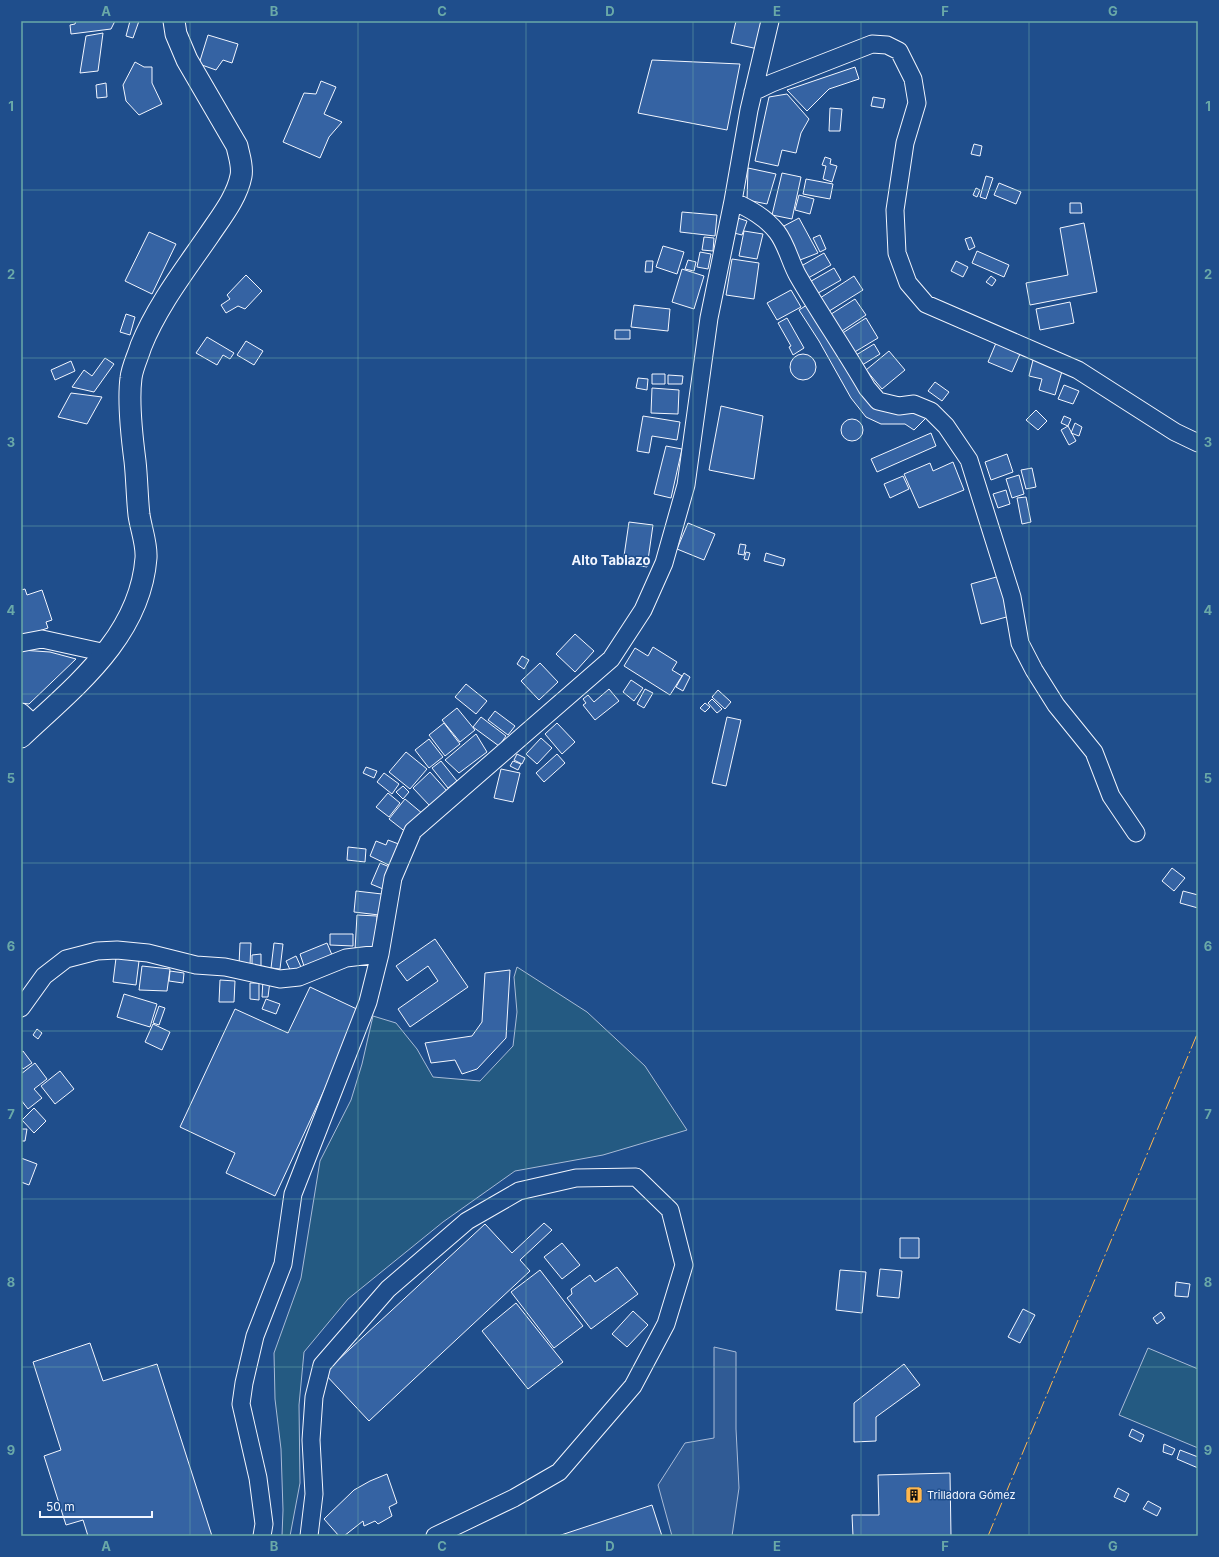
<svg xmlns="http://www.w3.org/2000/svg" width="1219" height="1557" viewBox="0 0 1219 1557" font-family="Inter,sans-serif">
<rect width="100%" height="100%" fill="#1f4e8c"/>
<path fill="#245a82" stroke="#a8bbd7" d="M517,967L587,1012L645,1066L687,1130L603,1155L515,1171L443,1222L348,1299L304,1352L299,1405L300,1483L290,1536H282L283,1510L281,1449L275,1399L274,1353L301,1278L320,1161L351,1100L362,1064L373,1016L396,1023L417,1049L433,1077L480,1081L513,1046L517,1012L514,977Z
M1148,1348L1198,1369V1448L1119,1415Z"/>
<path fill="#305b95" stroke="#a8bbd7" d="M714,1347L736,1352V1429L739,1488L732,1536H672L658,1485L685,1443L714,1438Z"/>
<path fill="#3563a3" stroke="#f2f6ff" d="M76,21H115L111,29L71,34L70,25L75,24Z
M130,21H139L133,38L126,36Z
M736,21H764L758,49L731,43Z
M103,33L98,71L80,73L86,36Z
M208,35L238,44L232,63L223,60L216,70L199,64Z
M652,60L740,64L727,130L638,113Z
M135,62L144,67H152V83L162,104L139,115L126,101L123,85Z
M855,67L859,79L829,89L807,111L787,90Z
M321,81L336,87L324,114L342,122L329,137L320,158L283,142L304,93L316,94Z
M106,83L107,97L97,98L96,85Z
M787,94L809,119L801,133L796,153L782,150L778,166L755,161L769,97Z
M873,97L885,99L883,108L871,106Z
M830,108L842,109L840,131H829Z
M974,144L982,146L980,156L971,154Z
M825,157L831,159L830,164L837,166L832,182L823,179L826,166L822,165Z
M748,168L776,174L767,204L747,200Z
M782,173L801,177L792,219L772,215Z
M986,176L993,178L986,199L980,197Z
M806,179L833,184L830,199L803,194Z
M999,183L1021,192L1016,204L994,195Z
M976,188L980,190L977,197L973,195Z
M799,195L814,199L810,214L795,210Z
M1070,203H1081L1082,213H1070Z
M682,212L717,215L715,236L680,232Z
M738,218L747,221L742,235L734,233Z
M799,218L818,253L800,260L782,227Z
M1084,223L1097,292L1030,305L1026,283L1068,275L1060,228Z
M744,231L763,234L757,259L739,256Z
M149,232L176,244L152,294L125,281Z
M820,235L826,249L820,252L813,238Z
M704,237L714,238L713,251L702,250Z
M971,237L975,247L969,250L965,239Z
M663,246L684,252L677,274L656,267Z
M977,251L1009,265L1004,277L972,263Z
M700,252L711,254L708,269L697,267Z
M824,253L831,265L803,281L796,269Z
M732,259L759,263L754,299L726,295Z
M688,260L696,262L694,271L685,269Z
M646,261H653L652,272H645Z
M956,261L968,267L963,277L951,271Z
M834,268L841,280L813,296L806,284Z
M682,269L704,276L694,309L672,302Z
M246,275L262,291L245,309L238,306L226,313L221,305L230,299L227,295Z
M854,276L863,290L826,313L817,300Z
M991,276L996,280L992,286L986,282Z
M791,290L801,307L777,320L767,303Z
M855,299L866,315L839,333L828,316Z
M1070,302L1074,323L1040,330L1036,309Z
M810,303L888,409H915L927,417L914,430L905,424H881L866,417L851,398L819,341L799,310Z
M634,305L670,309L668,331L631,327Z
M126,314L135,317L130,335L120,332Z
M787,318L804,348L793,355L789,347L791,346L778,323Z
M866,318L878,338L853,353L841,334Z
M615,330H630V339H615Z
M207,337L234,353L230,359L223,355L217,365L196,353Z
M246,341L263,351L254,365L237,355Z
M996,343L1020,354L1012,372L988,362Z
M874,344L880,354L859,367L853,357Z
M889,351L905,370L882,389L866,370Z
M790 367a13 13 0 1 1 26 0a13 13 0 1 1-26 0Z
M105,358L114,364L94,392L72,387L84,370L92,376Z
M1033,360L1063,368L1055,395L1039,390L1042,379L1029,376Z
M71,361L75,371L55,380L51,370Z
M652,374H665V384H652Z
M668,375L683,376L682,384H668Z
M638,378L648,379L647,390L636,388Z
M935,382L949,392L942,401L928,391Z
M1064,385L1079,391L1073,404L1058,399Z
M652,388L679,390L678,414L651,413Z
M71,393L102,397L87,424L58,417Z
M721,406L763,416L754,479L709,470Z
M1036,410L1047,421L1038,430L1026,420Z
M643,416L680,422L677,440L652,436L649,453L637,451Z
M1064,416L1071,419L1068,426L1061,423Z
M841 430a11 11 0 1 1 22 0a11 11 0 1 1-22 0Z
M1075,423L1082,427L1079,436L1071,433Z
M1068,426L1076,441L1069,445L1061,430Z
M931,433L936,446L877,472L871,459Z
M666,446L682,449L671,498L654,494Z
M1007,454L1013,472L991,480L985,462Z
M953,462L964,490L919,508L904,474L930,463L933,471Z
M1032,468L1036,487L1026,489L1021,470Z
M1019,475L1024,494L1012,498L1006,479Z
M903,476L909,489L890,498L884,484Z
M1006,490L1010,504L998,508L993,494Z
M1026,497L1031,522L1022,524L1017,498Z
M629,522L653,525L647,567L623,563Z
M688,523L715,534L704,560L677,549Z
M740,544L746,545L744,555L738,554Z
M746,552L750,553L748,560L744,559Z
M766,553L785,559L783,566L764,561Z
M1000,576L1010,616L981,624L971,584Z
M25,589L27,595L42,590L52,620L46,622L48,628L21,637V590Z
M575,634L594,651L575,672L556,654Z
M653,647L677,662L672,670L682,676L670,695L624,666L635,648L648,656Z
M21,650L50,652L76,659L29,704L21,703Z
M522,656L529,660L524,669L517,664Z
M540,663L558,682L539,700L521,681Z
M684,673L690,677L683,691L676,687Z
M631,680L643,688L634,701L623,692Z
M466,684L487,701L476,714L455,697Z
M609,689L619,701L595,720L583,705L586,703L583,699L588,695L594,702Z
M645,689L653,693L644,708L637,704Z
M718,690L731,702L725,709L712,697Z
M712,699L722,709L717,713L708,703Z
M705,703L710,707L705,712L700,708Z
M457,708L475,730L460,742L442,720Z
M495,711L515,726L508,735L488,720Z
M481,717L506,736L499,746L473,727Z
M727,717L741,720L726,786L712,783Z
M444,723L460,744L445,756L429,735Z
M557,723L575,742L562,754L545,734Z
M476,734L487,752L459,773L445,760Z
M541,738L552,748L537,764L526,754Z
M429,739L443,757L429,768L415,750Z
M406,752L427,769L410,789L389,772Z
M517,754L525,758L522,764L514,760Z
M557,754L565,763L544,782L536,773Z
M441,761L457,781L448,788L432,768Z
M513,761L521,764L518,770L510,766Z
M366,767L377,771L374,778L363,773Z
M501,769L520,773L513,802L494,798Z
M430,772L447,791L430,806L413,788Z
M384,773L399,784L392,794L377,782Z
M403,786L409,792L403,799L396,792Z
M388,793L400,803L389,817L376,807Z
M405,799L423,814L407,833L389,819Z
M388,840L404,846L395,868L370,856L376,841L386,845Z
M348,847L366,849L365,862L347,860Z
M380,863L392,868L383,889L371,884Z
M1172,868L1185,878L1174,891L1162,881Z
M356,891L382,894L379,915L354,912Z
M1183,891L1198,895V908L1180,903Z
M357,915L377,916L375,951L355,950Z
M330,934H353V946L330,945Z
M435,939L468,987L410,1027L398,1009L438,981L428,966L407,981L396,966Z
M240,943H251L250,965H239Z
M274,943L283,944L280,969L271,968Z
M327,943L332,955L304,966L300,954Z
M261,954V967H252V955Z
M296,956L301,967L291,972L286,961Z
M116,958L139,961L136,985L113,982Z
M142,966L170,969L167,991L139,990Z
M510,970L506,1038L477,1069L462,1074L455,1060L431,1063L425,1043L472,1036L482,1022L485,973Z
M170,971L184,973L183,983L169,981Z
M220,980L235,981L234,1002H219Z
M263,980L270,981L268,997H262Z
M250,983H259V1000L250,999Z
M310,987L361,1011L275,1196L226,1173L235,1153L180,1127L235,1009L288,1033Z
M124,994L157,1004L150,1027L117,1017Z
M266,999L280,1004L276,1014L262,1009Z
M159,1006L165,1008L159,1025L153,1023Z
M153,1024L170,1032L162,1050L145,1042Z
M37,1029L42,1033L38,1039L33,1035Z
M23,1051L32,1063L23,1069L21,1066V1052Z
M35,1063L47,1079L34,1089L42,1098L28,1109L21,1100V1074Z
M60,1071L74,1089L55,1104L41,1086Z
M34,1108L46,1121L34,1133L22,1120Z
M21,1129H27L25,1141H21Z
M21,1158L37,1164L29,1185L21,1182Z
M544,1223L552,1230L520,1260L530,1271L369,1421L324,1373L485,1224L512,1253Z
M900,1238H919V1258H900Z
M562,1243L580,1265L562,1279L544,1257Z
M617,1267L638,1294L591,1329L567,1298L572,1294L571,1289L590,1275L595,1282Z
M880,1269L902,1271L899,1298L877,1296Z
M540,1270L583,1326L554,1348L511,1292Z
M840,1270L866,1272L862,1313L836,1310Z
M1176,1282L1190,1284L1188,1297L1175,1296Z
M516,1303L563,1362L528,1389L482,1331Z
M1023,1309L1035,1315L1020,1343L1008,1337Z
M633,1311L648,1325L627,1347L612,1334Z
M1161,1312L1165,1318L1157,1324L1153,1318Z
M90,1343L103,1381L157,1364L212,1536H88L83,1520L66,1525L44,1456L61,1450L33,1362Z
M904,1364L920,1385L876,1417V1441L854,1442V1403Z
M1132,1429L1144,1435L1141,1442L1129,1436Z
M1164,1444L1175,1449L1172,1455L1163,1452Z
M1180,1450L1198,1457V1468L1177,1459Z
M950,1473L951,1536H853L852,1515H879L878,1475Z
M387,1474L397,1503L389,1507L392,1516L378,1524L375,1521L364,1526L363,1521L344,1536H339L324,1519L354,1490L370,1481Z
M1118,1488L1129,1494L1125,1502L1114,1497Z
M1148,1501L1161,1508L1157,1516L1143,1509Z
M652,1505L662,1536H558Z"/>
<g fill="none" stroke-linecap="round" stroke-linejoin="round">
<defs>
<path id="minor" d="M753,92L772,83L872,44L887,45L899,51L913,79L917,103L905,143L895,210L897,253L908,283L926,304L1078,370L1175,432L1198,443
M733,201C750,209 765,217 777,232C787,245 790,262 798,276C820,314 845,350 867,388L878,401L899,406L914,404L931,411L946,426L969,460L1012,597L1020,643L1034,670L1056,705L1094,752L1111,796L1136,833
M21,643L42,639L106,653
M21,712L34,724
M21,1008L44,976L66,959L97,951L117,950L148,953L196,965L225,967L280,979L299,977L346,958L380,954
M262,1536L264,1524L258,1478L241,1404L244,1383L255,1336L283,1264L293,1194L368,1002L380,954L393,878L413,831L611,659L643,610L664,563L686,485L709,318L733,201L749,110L770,21
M309,1536L314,1494L311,1440L314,1397L322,1365L388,1289L467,1221L519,1191L576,1178L636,1177L670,1210L684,1265L666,1324L633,1386L559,1472L514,1498L435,1536"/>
<path id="major" d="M21,737C74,687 140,637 146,558C147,544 141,529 139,515C137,497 137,479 135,461C132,438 128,401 131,378C132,368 138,356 141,346C157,306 185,270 209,235C221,217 237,197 241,176C243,166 239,156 237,146L187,60L176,34L174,21"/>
</defs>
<use href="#minor" stroke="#f2f6ff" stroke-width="19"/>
<use href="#major" stroke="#f2f6ff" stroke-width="23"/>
<use href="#minor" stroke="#1f4e8c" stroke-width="17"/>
<use href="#major" stroke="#1f4e8c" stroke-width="21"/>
<path stroke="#ffb74d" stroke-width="1" stroke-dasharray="14 3 2 3" stroke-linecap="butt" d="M988,1536L1198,1032"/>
</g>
<path fill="none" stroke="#6aa9a8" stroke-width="1" stroke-opacity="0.55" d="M190,21V1536M358,21V1536M526,21V1536M693,21V1536M861,21V1536M1029,21V1536M21,190H1198M21,358H1198M21,526H1198M21,694H1198M21,863H1198M21,1031H1198M21,1199H1198M21,1367H1198"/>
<defs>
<symbol id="building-square" viewBox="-11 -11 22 22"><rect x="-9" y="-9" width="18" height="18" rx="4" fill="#ffb74d" stroke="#1f4e8c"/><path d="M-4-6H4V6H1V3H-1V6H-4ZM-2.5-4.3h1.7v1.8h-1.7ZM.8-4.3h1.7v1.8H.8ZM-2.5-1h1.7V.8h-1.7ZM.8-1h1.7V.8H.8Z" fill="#111"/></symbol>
</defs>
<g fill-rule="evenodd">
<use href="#building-square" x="904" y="1485" width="20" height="20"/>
</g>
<g text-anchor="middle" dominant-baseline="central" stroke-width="3" stroke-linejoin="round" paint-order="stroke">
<g font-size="11" fill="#f2f6ff" stroke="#1f4e8c" text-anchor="start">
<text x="927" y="1495">Trilladora Gómez</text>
</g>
<g font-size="13" font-weight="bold" fill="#f2f6ff" stroke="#1f4e8c">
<text x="611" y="560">Alto Tablazo</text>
</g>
</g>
<rect width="1219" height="1557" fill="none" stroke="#1f4e8c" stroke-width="44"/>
<path d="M40 1511v6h112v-6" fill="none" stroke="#f2f6ff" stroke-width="2"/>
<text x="46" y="1511" font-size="12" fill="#f2f6ff" stroke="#1f4e8c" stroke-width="3" paint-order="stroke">50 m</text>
<rect x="22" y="22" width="1175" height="1513" fill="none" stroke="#6aa9a8" stroke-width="1.5"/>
<g font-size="13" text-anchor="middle" font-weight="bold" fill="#6aa9a8">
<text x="106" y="16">A</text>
<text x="274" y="16">B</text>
<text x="442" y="16">C</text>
<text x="610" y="16">D</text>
<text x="777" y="16">E</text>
<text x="945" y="16">F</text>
<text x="1113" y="16">G</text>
<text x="11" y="111">1</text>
<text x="1208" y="111">1</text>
<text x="11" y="279">2</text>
<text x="1208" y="279">2</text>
<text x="11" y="447">3</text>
<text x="1208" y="447">3</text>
<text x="11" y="615">4</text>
<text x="1208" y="615">4</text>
<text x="11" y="783">5</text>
<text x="1208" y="783">5</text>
<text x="11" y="951">6</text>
<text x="1208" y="951">6</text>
<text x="11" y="1119">7</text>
<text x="1208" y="1119">7</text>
<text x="11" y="1287">8</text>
<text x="1208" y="1287">8</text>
<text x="11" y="1455">9</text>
<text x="1208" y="1455">9</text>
<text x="106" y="1551">A</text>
<text x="274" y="1551">B</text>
<text x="442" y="1551">C</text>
<text x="610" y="1551">D</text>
<text x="777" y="1551">E</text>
<text x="945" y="1551">F</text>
<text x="1113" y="1551">G</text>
</g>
</svg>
